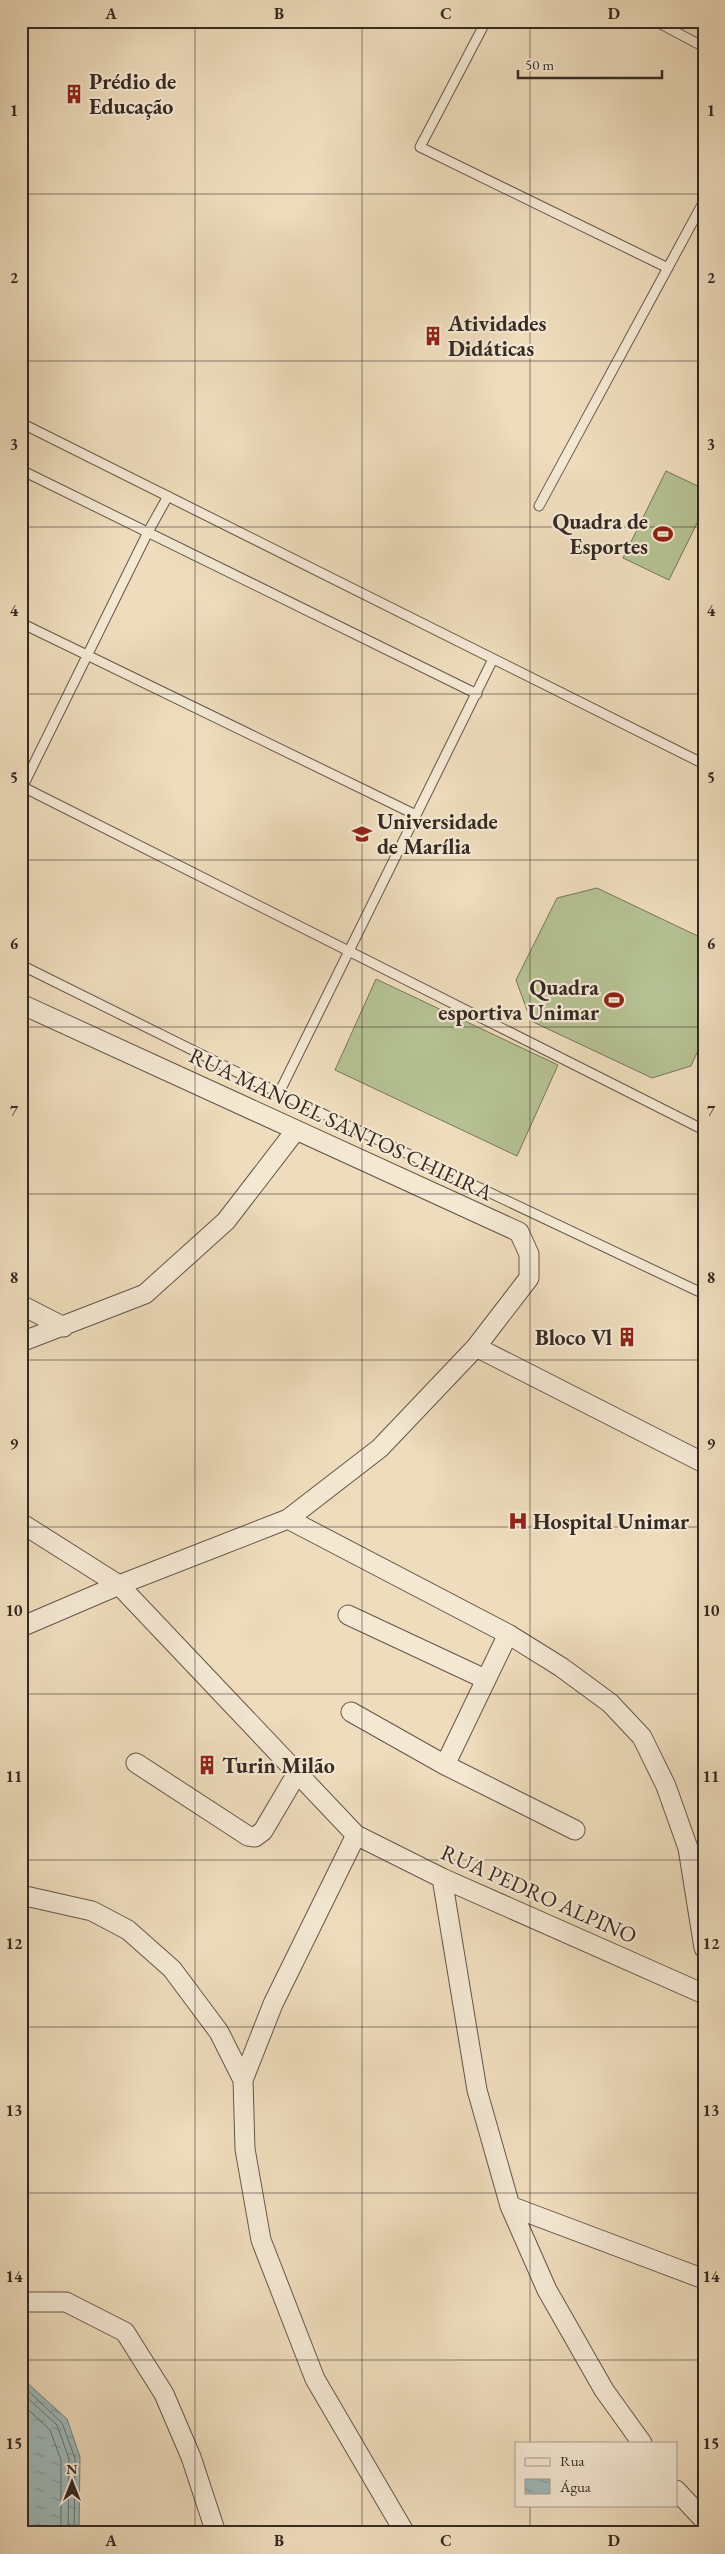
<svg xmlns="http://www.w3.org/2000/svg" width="725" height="2554" viewBox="0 0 725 2554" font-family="'EB Garamond',serif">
<defs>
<pattern id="water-ripples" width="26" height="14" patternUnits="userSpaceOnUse" patternTransform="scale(1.25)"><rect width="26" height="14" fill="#9eb9bb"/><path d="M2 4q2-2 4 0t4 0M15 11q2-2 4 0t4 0" fill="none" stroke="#829798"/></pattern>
</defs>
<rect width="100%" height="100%" fill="#eedcbc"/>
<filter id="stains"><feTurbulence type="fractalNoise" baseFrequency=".004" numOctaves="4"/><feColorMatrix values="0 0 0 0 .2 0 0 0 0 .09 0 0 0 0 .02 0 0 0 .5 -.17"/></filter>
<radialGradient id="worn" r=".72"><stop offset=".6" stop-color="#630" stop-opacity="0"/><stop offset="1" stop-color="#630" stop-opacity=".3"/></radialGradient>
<path fill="#b5c193" stroke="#76765c" d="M666,471L704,489V509L669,580L623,558Z
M597,888L704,939V1037L691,1066L652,1078L531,1021L516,980L557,898Z
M376,979L558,1065L517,1156L335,1070Z"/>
<path fill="url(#water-ripples)" stroke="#74807f" d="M21,2380H24L67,2419L80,2457L79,2533H21Z"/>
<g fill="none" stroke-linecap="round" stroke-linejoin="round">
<path stroke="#6a7270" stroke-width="1" d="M21,2384L62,2423L75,2458L74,2533
M21,2392L57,2425L69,2459L68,2533
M21,2403L50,2430L61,2460V2533"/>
<defs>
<path id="service" d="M486,21L420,147L668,268
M655,21L704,47
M21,423L704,764
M21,470L477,694
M539,506L704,201
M21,623L416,815
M21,786L704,1130
M21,790L148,532L168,496
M21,965L279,1093L493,659
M279,1093L704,1294"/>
<path id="minor" d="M21,1004L519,1232L529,1254V1278L476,1347L380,1448L288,1519L119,1585L21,1627
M21,1305L64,1327
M21,1342L145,1294L226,1221L296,1130
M476,1347L704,1463
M288,1519L508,1634L561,1667L610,1703L642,1737L666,1786L688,1848L704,1948
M21,1523L119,1585L356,1835L442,1878L704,1994
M348,1615L485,1679
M351,1712L445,1765L575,1830
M136,1763L248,1836L255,1837L263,1831L296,1775
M445,1765L508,1634
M442,1878L477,2090L510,2206L547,2290L604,2390L642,2443
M21,1895L92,1911L128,1930L172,1969L219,2032L243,2080L245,2149L261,2240L315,2379L405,2533
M243,2080L273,2004L356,1835
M510,2206L704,2279
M21,2302H66L125,2332L164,2394L191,2457L216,2533
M676,2490L704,2520"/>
</defs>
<use href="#service" stroke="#64564a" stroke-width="11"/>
<use href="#minor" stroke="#64564a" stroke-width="21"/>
<use href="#service" stroke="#f4e8d3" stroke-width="9"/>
<use href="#minor" stroke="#f4e8d3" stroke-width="19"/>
</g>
<path fill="none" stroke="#362a24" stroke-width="1" stroke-opacity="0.55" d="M195,21V2533M362,21V2533M530,21V2443M21,194H704M21,361H704M21,527H704M21,694H704M21,860H704M21,1027H704M21,1194H704M21,1360H704M21,1527H704M21,1694H704M21,1860H704M21,2027H704M21,2193H704M21,2360H704M530,2505V2533"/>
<defs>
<symbol id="building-bare" viewBox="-9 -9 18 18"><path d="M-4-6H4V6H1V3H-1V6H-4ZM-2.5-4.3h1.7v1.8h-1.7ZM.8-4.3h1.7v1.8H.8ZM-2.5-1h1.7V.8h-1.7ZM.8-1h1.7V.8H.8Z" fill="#8f2418" stroke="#f4e8d3" stroke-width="2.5" paint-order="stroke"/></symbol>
<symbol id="stadium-bare" viewBox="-9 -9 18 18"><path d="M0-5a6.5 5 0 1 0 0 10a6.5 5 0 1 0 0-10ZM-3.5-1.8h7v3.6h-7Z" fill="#8f2418" stroke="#f4e8d3" stroke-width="2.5" paint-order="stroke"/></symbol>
<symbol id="university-bare" viewBox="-9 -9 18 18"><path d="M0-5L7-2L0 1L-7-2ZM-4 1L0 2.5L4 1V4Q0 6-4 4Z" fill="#8f2418" stroke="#f4e8d3" stroke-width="2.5" paint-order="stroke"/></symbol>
<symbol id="hospital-bare" viewBox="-9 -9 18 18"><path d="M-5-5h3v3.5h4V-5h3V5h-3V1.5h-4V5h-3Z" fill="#8f2418" stroke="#f4e8d3" stroke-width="2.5" paint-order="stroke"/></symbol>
</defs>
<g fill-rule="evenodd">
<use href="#building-bare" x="60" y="80" width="28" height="28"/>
<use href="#building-bare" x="419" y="322" width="28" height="28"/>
<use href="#stadium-bare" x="649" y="520" width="28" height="28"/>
<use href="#university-bare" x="348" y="820" width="28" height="28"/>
<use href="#stadium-bare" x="600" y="986" width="28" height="28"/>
<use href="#building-bare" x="613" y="1323" width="28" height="28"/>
<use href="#hospital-bare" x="504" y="1507" width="28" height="28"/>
<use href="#building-bare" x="193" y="1751" width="28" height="28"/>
</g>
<g text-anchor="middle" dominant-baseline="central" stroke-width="4.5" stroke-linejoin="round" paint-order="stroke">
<g font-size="22" font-weight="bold" fill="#362a24" stroke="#f4e8d3" text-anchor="start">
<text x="89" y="81">Prédio de<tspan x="89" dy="25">Educação</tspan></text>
<text x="448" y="323">Atividades<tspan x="448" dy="25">Didáticas</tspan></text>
<text x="648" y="521" text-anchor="end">Quadra de<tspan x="648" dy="25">Esportes</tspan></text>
<text x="377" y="821">Universidade<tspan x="377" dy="25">de Marília</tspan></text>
<text x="599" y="987" text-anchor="end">Quadra<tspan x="599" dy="25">esportiva Unimar</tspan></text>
<text x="612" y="1337" text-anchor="end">Bloco Vl</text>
<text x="533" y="1521">Hospital Unimar</text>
<text x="222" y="1765">Turin Milão</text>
</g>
<g font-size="22" fill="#362a24" stroke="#f4e8d3">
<text transform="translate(341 1124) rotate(25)">RUA MANOEL SANTOS CHIEIRA</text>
<text transform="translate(539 1894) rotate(24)">RUA PEDRO ALPINO</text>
</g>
</g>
<rect width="725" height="2554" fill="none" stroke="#eedcbc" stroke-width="55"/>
<rect x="515" y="2442" width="162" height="65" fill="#f4e8d3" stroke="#a89c8d"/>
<rect x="525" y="2458" width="25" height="8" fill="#f4e8d3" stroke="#a89c8d"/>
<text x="560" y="2466" font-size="15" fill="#362a24">Rua</text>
<rect x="525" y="2479" width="25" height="15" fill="url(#water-ripples)" stroke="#a89c8d"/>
<text x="560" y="2492" font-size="15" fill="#362a24">Água</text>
<g transform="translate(72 2482)" stroke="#f4e8d3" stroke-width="4" paint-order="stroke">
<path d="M0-4L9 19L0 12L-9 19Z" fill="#362a24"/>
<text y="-8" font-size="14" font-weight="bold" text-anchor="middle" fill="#362a24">N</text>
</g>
<path d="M518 70v8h144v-8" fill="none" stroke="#362a24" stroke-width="2.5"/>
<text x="525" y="70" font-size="15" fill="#362a24" stroke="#f4e8d3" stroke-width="4" paint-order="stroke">50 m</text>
<rect x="28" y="28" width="670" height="2498" fill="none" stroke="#362a24" stroke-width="2"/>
<g font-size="16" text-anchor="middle" font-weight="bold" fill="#362a24">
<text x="111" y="19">A</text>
<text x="279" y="19">B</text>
<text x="446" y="19">C</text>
<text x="614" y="19">D</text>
<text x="14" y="116">1</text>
<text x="711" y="116">1</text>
<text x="14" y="283">2</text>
<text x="711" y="283">2</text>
<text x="14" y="450">3</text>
<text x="711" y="450">3</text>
<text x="14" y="616">4</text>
<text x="711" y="616">4</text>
<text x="14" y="783">5</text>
<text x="711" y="783">5</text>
<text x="14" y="949">6</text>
<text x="711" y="949">6</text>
<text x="14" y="1116">7</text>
<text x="711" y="1116">7</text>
<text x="14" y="1283">8</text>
<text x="711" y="1283">8</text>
<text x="14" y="1449">9</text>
<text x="711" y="1449">9</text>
<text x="14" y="1616">10</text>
<text x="711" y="1616">10</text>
<text x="14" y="1782">11</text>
<text x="711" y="1782">11</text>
<text x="14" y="1949">12</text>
<text x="711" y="1949">12</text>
<text x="14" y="2116">13</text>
<text x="711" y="2116">13</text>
<text x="14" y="2282">14</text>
<text x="711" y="2282">14</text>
<text x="14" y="2449">15</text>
<text x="711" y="2449">15</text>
<text x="111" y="2546">A</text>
<text x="279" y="2546">B</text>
<text x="446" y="2546">C</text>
<text x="614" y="2546">D</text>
</g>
<rect width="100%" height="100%" filter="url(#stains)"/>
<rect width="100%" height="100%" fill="url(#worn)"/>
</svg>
